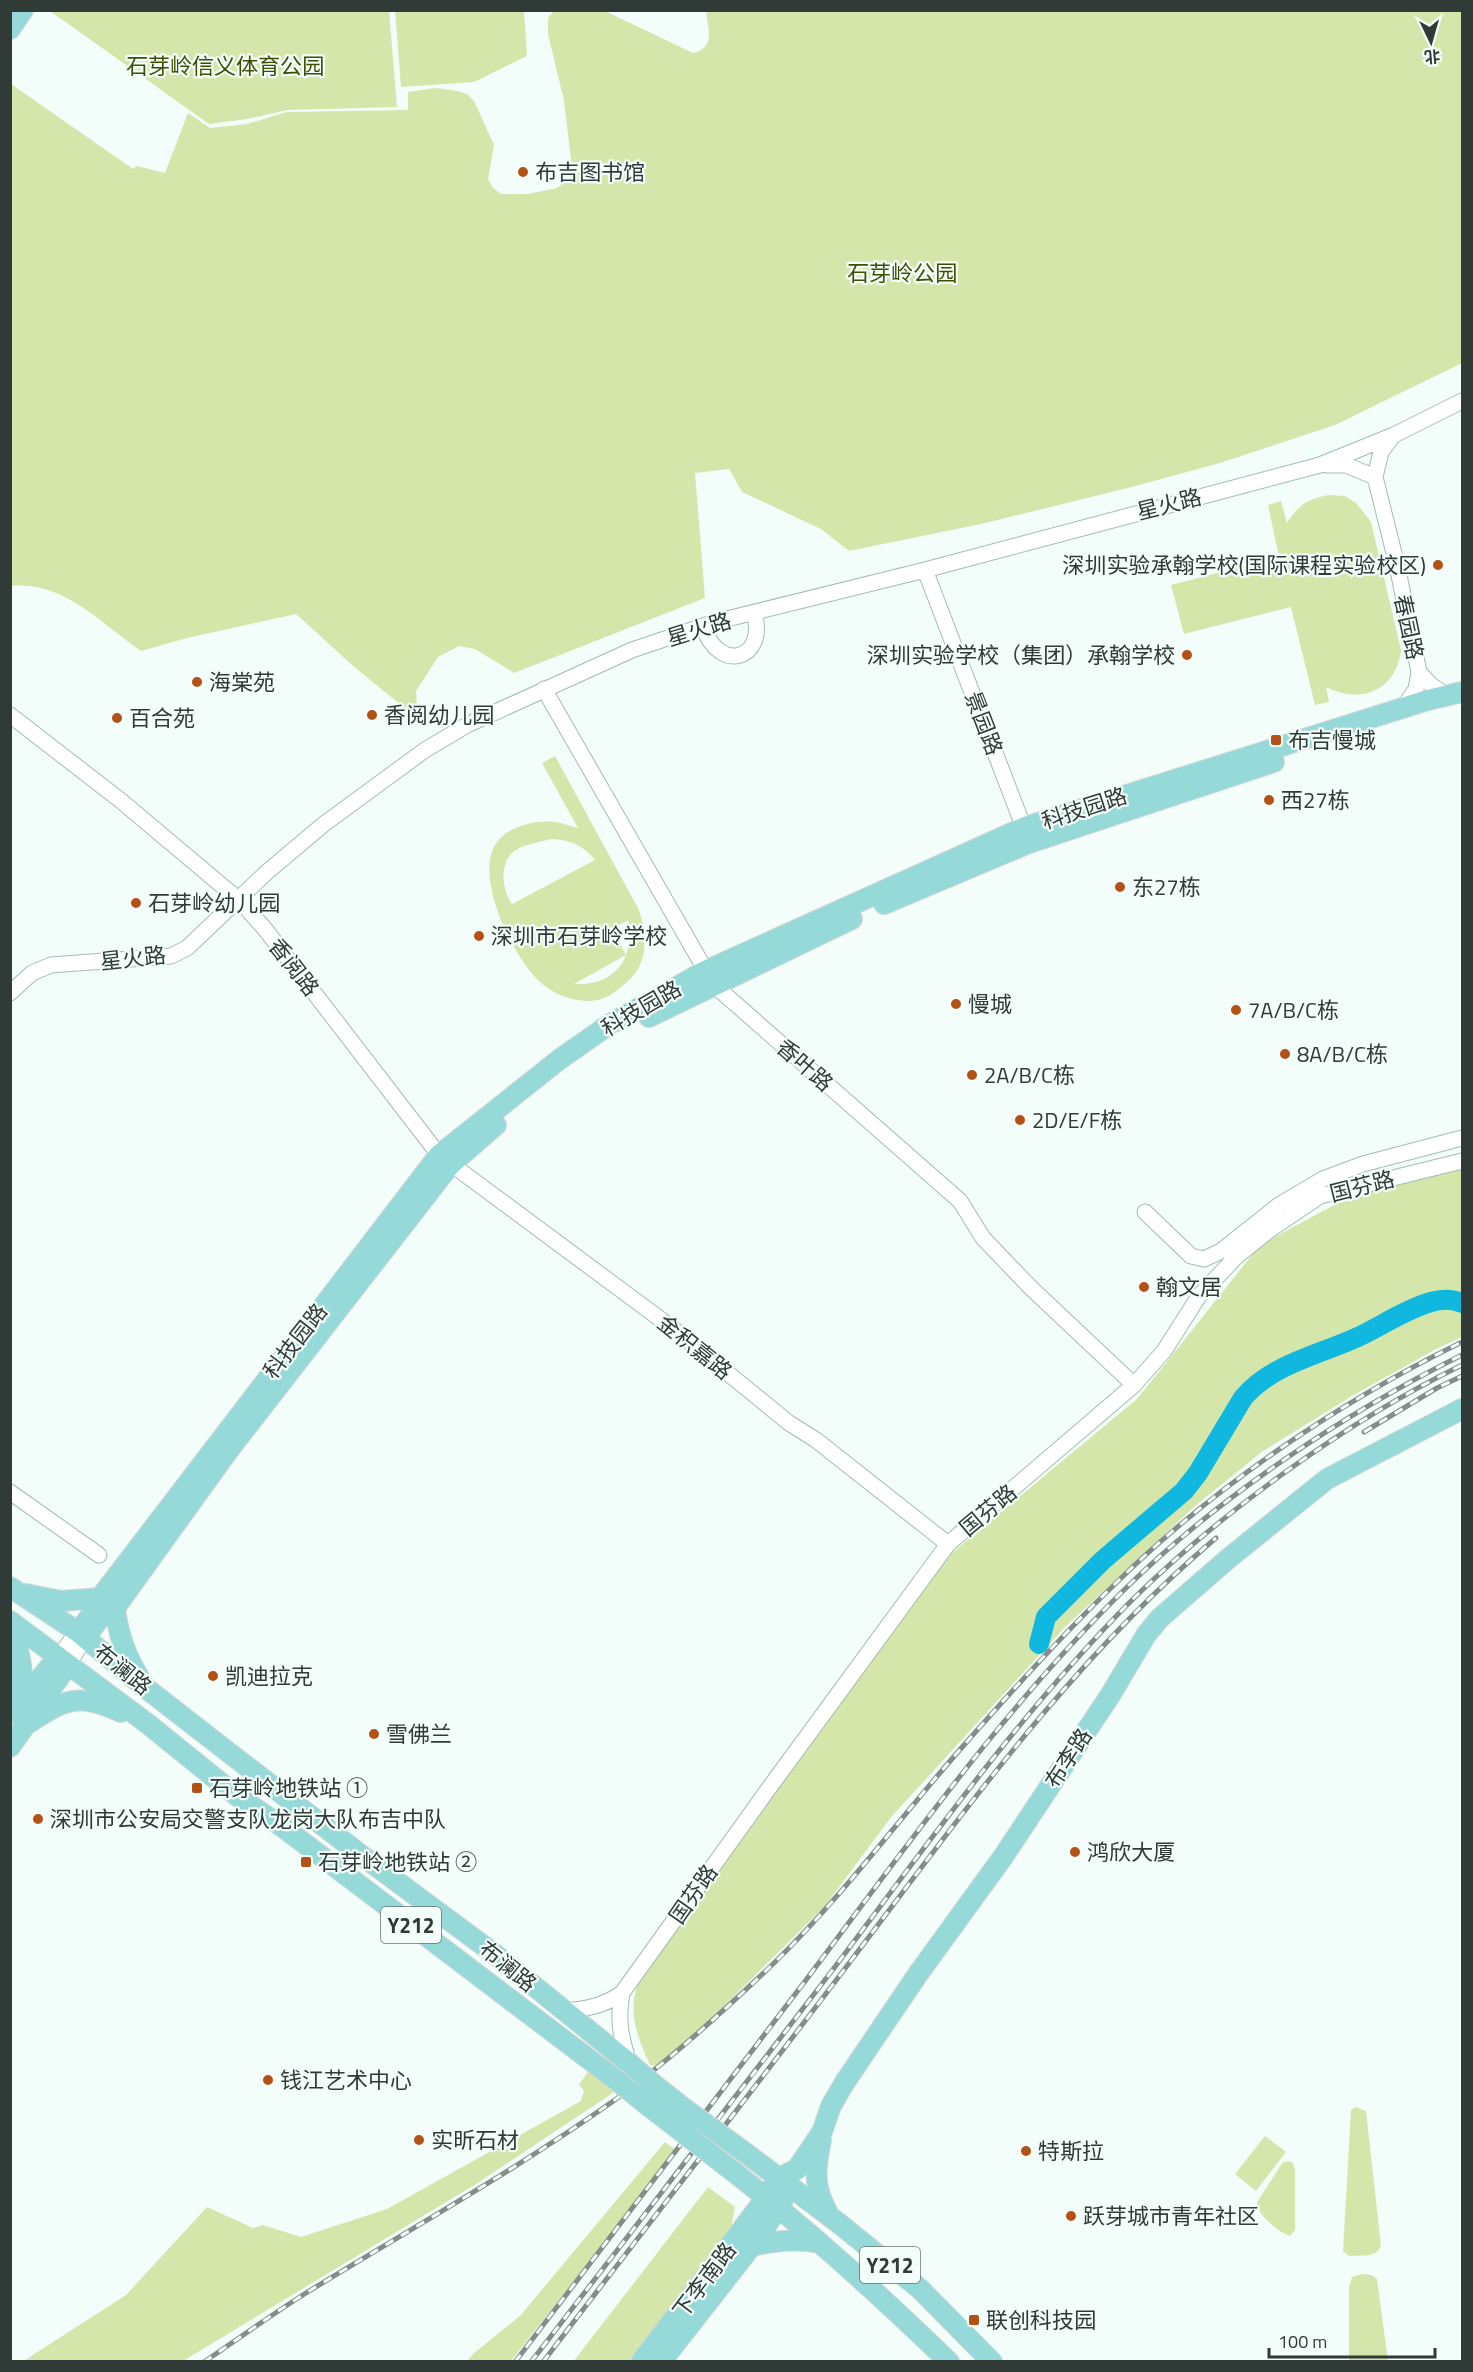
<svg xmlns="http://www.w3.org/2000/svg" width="1473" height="2372" viewBox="0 0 1473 2372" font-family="'Titillium Web','Noto Sans SC',sans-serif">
<rect width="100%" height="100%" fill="#f3fefa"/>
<path fill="#d5e6aa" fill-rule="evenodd" d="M50,11H389L397,107L288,110L247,119L209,124Z
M395,11H524L527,56L474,82L401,87Z
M554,11H605L693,53C716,48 708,29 706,11H1462V363L1335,425L1220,463L1128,488L981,524L849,551L821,529L742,492L729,469L695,473L705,598L514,673L475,649L459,646L438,657L416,691L418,719L352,665L296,614L187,638L141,651C100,623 64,581 11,586V84L133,169L137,166L165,173L188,113L210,128L247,124L287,112L408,110V92L436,88L458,91L467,94L474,101L494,145L488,179L493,188L501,194H527L557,188L568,179L572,168L564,101L548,34V18Z
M1329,495L1345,496L1356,503L1371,522L1401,650C1397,690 1361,705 1326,687L1329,702L1315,705L1291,607L1184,634L1171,585L1279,557L1268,505L1281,501L1287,523C1298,505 1308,499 1329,495Z
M555,756L639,910C647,934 649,963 628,981C619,989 609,998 597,1000C578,1004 553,995 539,981C513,957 471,872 498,841C510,825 538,820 556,822C564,823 571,827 578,828L542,763ZM551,839C570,840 583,845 595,860L512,904C503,892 499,867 511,854C519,845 540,842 551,839ZM628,920C635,959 615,986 574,984L626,955L612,929Z
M1462,1166V1337L1436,1349L1352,1396L1263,1451L1195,1506L1065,1627L892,1816L824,1907L689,2041L658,2066L650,2065C638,2038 627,2013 638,1983C642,1974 650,1964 656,1955L947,1557L1137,1399L1260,1245L1362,1190Z
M591,2067L619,2089L476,2184L183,2361L22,2362L126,2295L207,2207L253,2228L263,2225L301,2237L387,2209L581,2101L584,2091L579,2085Z
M1356,2107L1366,2111L1381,2246C1376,2258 1360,2255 1349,2256L1343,2251L1351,2110Z
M1265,2136L1286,2152L1256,2191L1235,2174Z
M665,2142L676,2150L511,2361H467L474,2353L520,2316Z
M1289,2161L1293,2163L1295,2170V2230L1290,2236C1277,2231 1257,2215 1257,2202L1283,2162Z
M708,2187L735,2207L728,2243L636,2361L573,2362Z
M1361,2274L1371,2275L1377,2279L1388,2361H1349V2287L1352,2277Z"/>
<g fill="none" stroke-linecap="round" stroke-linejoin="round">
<path stroke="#10b7de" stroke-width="20" d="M1039,1644L1046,1617L1103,1560L1184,1491L1198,1473L1243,1398C1273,1363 1320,1355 1360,1336C1383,1325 1406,1309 1431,1302C1441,1299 1452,1299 1462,1303"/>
<defs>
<path id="minor" d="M1392,437L1381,452L1375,477L1396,561L1419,672L1416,689L1403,708
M1327,465H1346L1375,477
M925,570L1027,836
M703,626C719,675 768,659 754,613
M1419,672L1431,685L1446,695
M544,689L714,985L960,1201L983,1238L1031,1288L1134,1385
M10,715L120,800L239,900L265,929L439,1155L671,1327L789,1423L816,1440L948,1544
M10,993L32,973L51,965L171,956L187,948L267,872L324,824L425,750L467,725L632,650L715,622L925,570L1320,465L1394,435L1462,401
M1145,1212L1191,1256L1204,1259L1221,1251L1279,1205L1323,1179L1363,1164L1462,1138
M10,1492L99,1555
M57,1658L78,1632
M68,1665L85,1638
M622,1993C617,2021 621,2037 629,2063
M563,2011C586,2009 604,2006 622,1993L772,1784L948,1544L1134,1385L1164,1351L1199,1296L1236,1257L1268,1231L1320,1196L1462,1161"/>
<path id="major" d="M10,29L23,10
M884,904L1029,843L1274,762
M649,1017L852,919
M10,1587L78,1632L147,1689L361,1855L492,1952L629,2063
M26,1594L61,1601L100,1598
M115,1608C118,1634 125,1655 139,1677
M10,1621L148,1724L237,1796L284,1828L615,2079
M10,1625C21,1655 30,1685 10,1714
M91,1630L100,1618L115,1608L228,1451L450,1165L496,1125
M78,1632L92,1614L100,1598L439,1155L560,1059L610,1024L705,971L1025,827L1428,700L1462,692
M19,1704L57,1658
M27,1724C66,1699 77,1692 121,1712
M10,1747L68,1665
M657,2087L685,2109
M646,2104L672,2124
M821,2140C815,2170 813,2186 828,2213
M747,2154L841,2225L920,2289L992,2362
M734,2172C809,2231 880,2295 949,2362
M751,2246C775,2241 796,2238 820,2243
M641,2362L756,2211L779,2178L797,2169L822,2132L831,2106L845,2082L918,1974L1003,1857L1111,1694L1146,1635L1160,1618L1229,1558L1327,1479L1462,1409
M661,2362L761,2234L784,2198"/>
</defs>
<use href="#minor" stroke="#a2bcb2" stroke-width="17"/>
<use href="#major" stroke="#d6d8d7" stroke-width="22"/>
<use href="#minor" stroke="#fff" stroke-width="15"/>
<use href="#major" stroke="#95d9d9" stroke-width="20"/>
<defs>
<path id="rail" d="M1364,1432L1437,1388L1462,1376
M204,2362C238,2339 271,2315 306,2293C409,2230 514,2171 612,2102C668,2062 725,2010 774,1963C841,1898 896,1823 957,1753C1007,1696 1059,1638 1114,1585C1212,1488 1339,1402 1462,1342
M515,2362C613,2233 711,2105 809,1976C909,1843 1005,1707 1124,1590C1217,1498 1345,1413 1462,1355
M531,2362C631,2232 732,2102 831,1972C927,1845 1019,1714 1131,1601C1222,1511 1348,1421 1462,1365
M543,2362C648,2224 755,2088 859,1950C969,1805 1076,1656 1216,1538"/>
</defs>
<use href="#rail" stroke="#838e8a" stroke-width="5"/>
<use href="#rail" stroke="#f3fefa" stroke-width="3" stroke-dasharray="9" stroke-linecap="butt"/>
<defs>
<path id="major-bridge" d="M629,2063L657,2087
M615,2079L646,2104
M685,2109L747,2154
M672,2124L734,2172"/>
</defs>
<use href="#major-bridge" stroke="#d6d8d7" stroke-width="22" stroke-linecap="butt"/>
<use href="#major-bridge" stroke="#95d9d9" stroke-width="20"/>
</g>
<g fill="#b45216" stroke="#f3fefa" stroke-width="2">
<circle cx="523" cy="172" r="6"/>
<circle cx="1438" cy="565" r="6"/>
<circle cx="1187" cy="655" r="6"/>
<circle cx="197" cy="682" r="6"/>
<circle cx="372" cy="715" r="6"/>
<circle cx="117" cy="718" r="6"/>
<rect x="1270" y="734" width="12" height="12" rx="3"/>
<circle cx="1269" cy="800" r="6"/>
<circle cx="1120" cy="887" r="6"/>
<circle cx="136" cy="903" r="6"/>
<circle cx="479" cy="936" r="6"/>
<circle cx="956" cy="1004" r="6"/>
<circle cx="1236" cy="1010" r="6"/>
<circle cx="1285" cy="1054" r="6"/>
<circle cx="972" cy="1075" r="6"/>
<circle cx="1020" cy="1120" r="6"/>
<circle cx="1144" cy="1287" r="6"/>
<circle cx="213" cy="1676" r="6"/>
<circle cx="374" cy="1734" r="6"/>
<rect x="191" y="1782" width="12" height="12" rx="3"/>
<circle cx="38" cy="1819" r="6"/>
<circle cx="1075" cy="1852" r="6"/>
<rect x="300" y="1856" width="12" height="12" rx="3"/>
<circle cx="268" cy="2080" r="6"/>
<circle cx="419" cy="2140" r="6"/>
<circle cx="1026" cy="2151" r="6"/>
<circle cx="1071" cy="2216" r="6"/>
<rect x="968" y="2314" width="12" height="12" rx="3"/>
</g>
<g text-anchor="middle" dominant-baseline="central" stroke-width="4.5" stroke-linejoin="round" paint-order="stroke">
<g fill="#f3fefa" stroke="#6a7572" stroke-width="1.5">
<rect x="381" y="1907" width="60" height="36" rx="4.5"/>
<rect x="860" y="2247" width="60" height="36" rx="4.5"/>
</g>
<g font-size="21" font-weight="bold" fill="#303a37">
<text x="411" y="1925">Y212</text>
<text x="890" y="2265">Y212</text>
</g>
<g font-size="22" fill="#3f4e00" stroke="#f3fefa">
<text x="225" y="66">石芽岭信义体育公园</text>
<text x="902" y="273">石芽岭公园</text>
</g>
<g font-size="22" fill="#303a37" stroke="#f3fefa" text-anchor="start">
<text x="535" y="172">布吉图书馆</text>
<text x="1426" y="565" text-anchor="end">深圳实验承翰学校(国际课程实验校区)</text>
<text x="1175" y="655" text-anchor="end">深圳实验学校（集团）承翰学校</text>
<text x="209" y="682">海棠苑</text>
<text x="384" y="715">香阅幼儿园</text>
<text x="129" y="718">百合苑</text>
<text x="1288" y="740">布吉慢城</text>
<text x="1281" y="800">西27栋</text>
<text x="1132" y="887">东27栋</text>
<text x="148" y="903">石芽岭幼儿园</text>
<text x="491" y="936">深圳市石芽岭学校</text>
<text x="968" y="1004">慢城</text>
<text x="1248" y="1010">7A/B/C栋</text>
<text x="1297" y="1054">8A/B/C栋</text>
<text x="984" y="1075">2A/B/C栋</text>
<text x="1032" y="1120">2D/E/F栋</text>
<text x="1156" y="1287">翰文居</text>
<text x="225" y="1676">凯迪拉克</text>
<text x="386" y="1734">雪佛兰</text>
<text x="209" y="1788">石芽岭地铁站 ①</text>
<text x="50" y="1819">深圳市公安局交警支队龙岗大队布吉中队</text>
<text x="1087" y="1852">鸿欣大厦</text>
<text x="318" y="1862">石芽岭地铁站 ②</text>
<text x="280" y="2080">钱江艺术中心</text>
<text x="431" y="2140">实昕石材</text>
<text x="1038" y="2151">特斯拉</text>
<text x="1083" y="2216">跃芽城市青年社区</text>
<text x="986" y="2320">联创科技园</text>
</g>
<g font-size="22" fill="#303a37" stroke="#f3fefa">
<text transform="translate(1169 504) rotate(-14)">星火路</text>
<text transform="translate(1409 627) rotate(78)">春园路</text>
<text transform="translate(699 629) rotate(-17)">星火路</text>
<text transform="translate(984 723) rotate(69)">景园路</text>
<text transform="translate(1084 808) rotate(-18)">科技园路</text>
<text transform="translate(133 958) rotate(-6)">星火路</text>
<text transform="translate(294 967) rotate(52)">香阅路</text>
<text transform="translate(641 1008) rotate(-30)">科技园路</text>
<text transform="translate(805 1065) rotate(41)">香叶路</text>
<text transform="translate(1362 1186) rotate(-14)">国芬路</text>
<text transform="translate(295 1341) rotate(-52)">科技园路</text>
<text transform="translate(695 1347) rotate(39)">金积嘉路</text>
<text transform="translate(988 1510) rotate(-40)">国芬路</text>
<text transform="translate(123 1669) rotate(39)">布澜路</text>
<text transform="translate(1068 1758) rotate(-57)">布李路</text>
<text transform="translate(693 1894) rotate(-55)">国芬路</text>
<text transform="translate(508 1966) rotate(39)">布澜路</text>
<text transform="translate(704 2280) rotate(-53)">下李南路</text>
</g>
</g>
<rect width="1473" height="2372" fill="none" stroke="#303a37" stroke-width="24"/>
<g transform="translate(1431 42) rotate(175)" stroke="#f3fefa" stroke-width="4.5" paint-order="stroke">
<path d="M0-4.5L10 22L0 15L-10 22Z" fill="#303a37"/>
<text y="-9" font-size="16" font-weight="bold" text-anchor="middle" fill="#303a37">北</text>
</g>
<path d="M1269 2348v9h166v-9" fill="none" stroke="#303a37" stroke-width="3"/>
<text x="1278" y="2348" font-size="18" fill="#303a37" stroke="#f3fefa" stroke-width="4.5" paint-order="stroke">100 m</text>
</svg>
